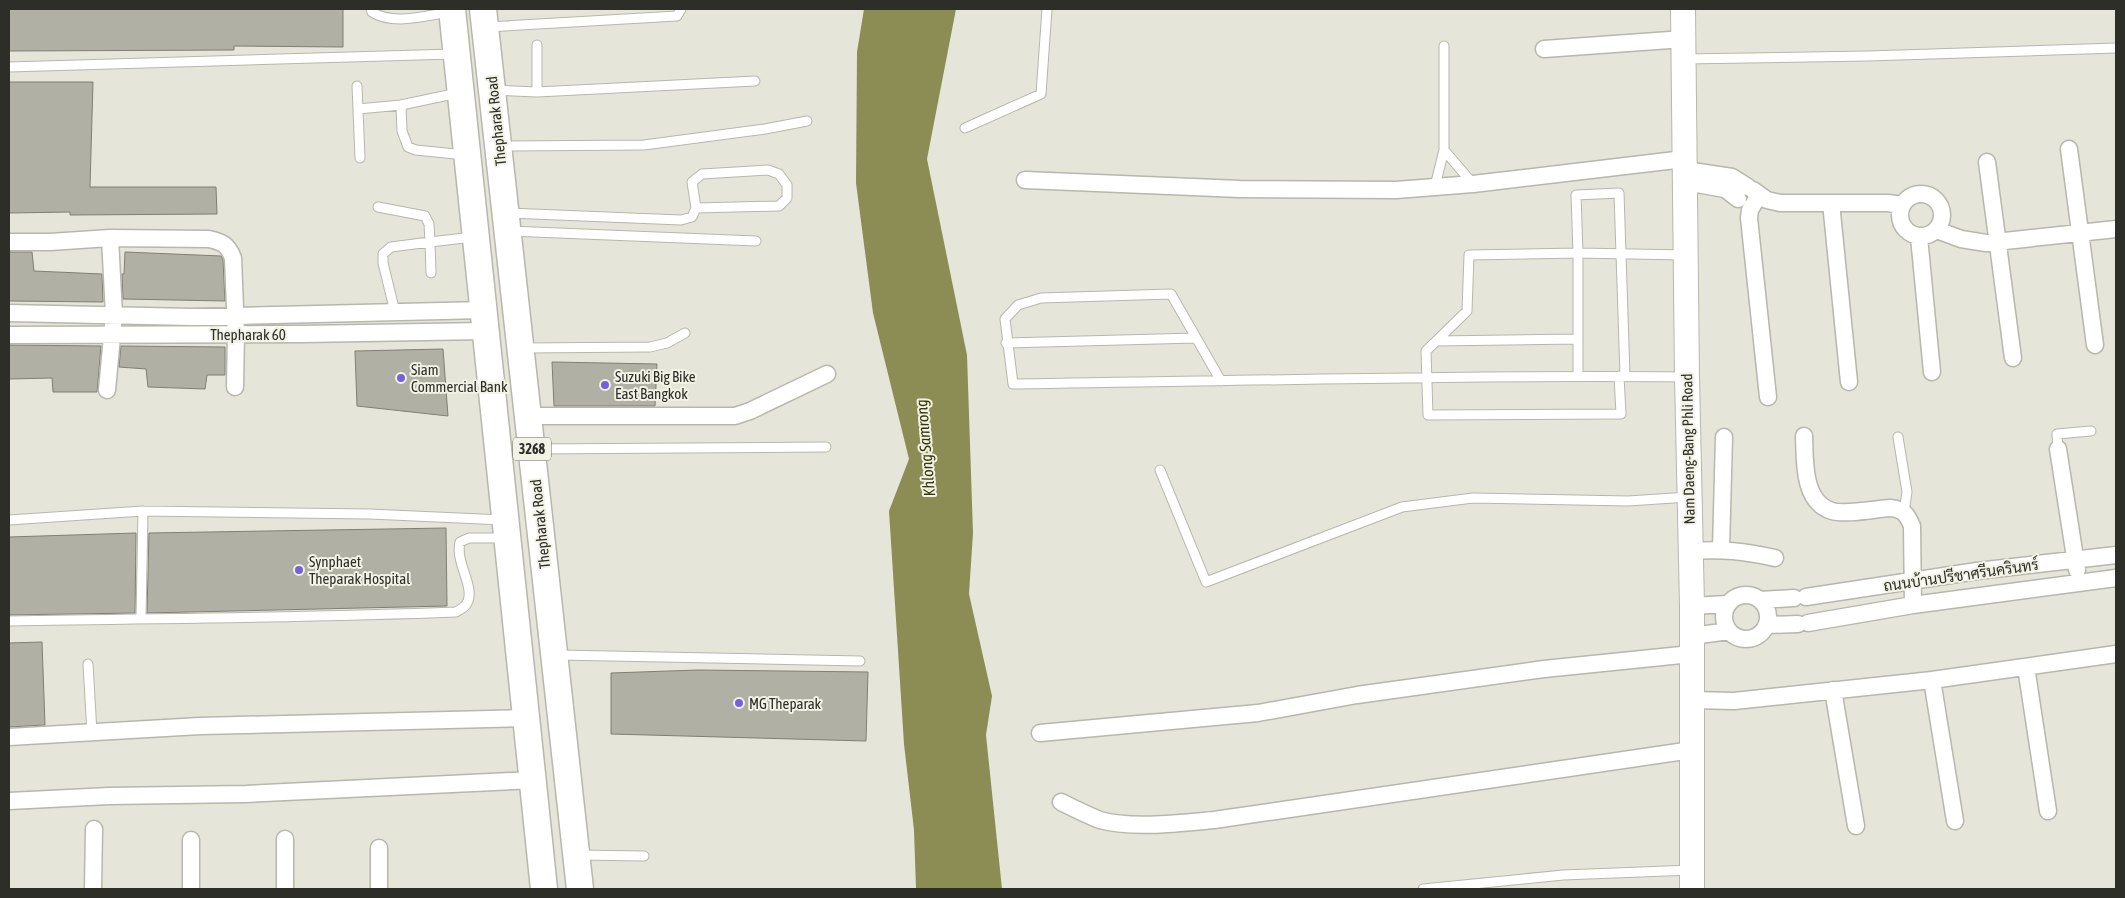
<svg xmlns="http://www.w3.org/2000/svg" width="2125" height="898" viewBox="0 0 2125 898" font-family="'Asap Condensed',Sarabun,sans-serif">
<rect width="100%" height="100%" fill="#e5e6d9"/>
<path fill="#8c8c55" d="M864,9H956L927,159L967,355L973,533L969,594L992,696L986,735L1002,889H916L914,830L904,744L889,511L909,459L873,313L856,183L857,52Z"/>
<path fill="#b0b1a4" stroke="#7f7f74" d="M9,9H343V47L234,46V50L9,51Z
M9,82H93L90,187H216L217,214L70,215V212L9,213Z
M9,252H32L34,271L102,274L103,302L9,301Z
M125,252L221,256L223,260L225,301L123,299L122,274H124Z
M9,345L101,346L97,392H53L52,378L9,379Z
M121,346L225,347V375H207L205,389L148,387L146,369L119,367Z
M443,349L448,416L357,406L355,351Z
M552,362L657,364L655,406H554Z
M446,528L447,606L147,613L149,533Z
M136,533L135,613L9,615V537Z
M42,642L45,725L9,727V643Z
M698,670L868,672L866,741L611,734V673Z"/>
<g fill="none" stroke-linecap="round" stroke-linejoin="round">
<defs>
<path id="service" d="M371,9L372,12C394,26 426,15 451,12
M488,27L677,16L681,9
M1684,59L1868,56L2116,48
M9,67L453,54
M357,86L360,158
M493,90L537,92V45
M537,92L755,81
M458,93L401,105L402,131L408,147L416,150L465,155
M358,109L401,105
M965,128L1041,94L1047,9
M501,146L644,145L765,129L807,121
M1444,150L1473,184
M1435,186L1444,150V46
M378,207L425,216L429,224L430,242L473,237
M508,213L681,220L692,217L696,208L692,182L702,174L768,170L779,174L787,185V198L779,206L696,208
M509,231L756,241
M395,312L383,263V254L391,247L430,242L431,273
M1436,341L1578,339
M1006,343L1196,338
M524,348L650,347L667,343L685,333
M1578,376V253L1576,195L1619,193L1625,376
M1619,376L1621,414L1428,415L1426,351L1467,311L1469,255L1578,253L1686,255
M1221,381L1171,294L1041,298L1018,305L1005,319L1013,384C1238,381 1462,375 1686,377
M1898,437L1907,492L1904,512
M533,449L826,447
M2058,449L2057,434L2091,431
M1160,470L1206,582L1402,507L1473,498L1628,501L1689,497
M9,520L143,511L370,514L503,520
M141,618L143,511
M9,621C158,618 307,618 456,612C461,609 466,607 468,601C474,585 455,562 460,542L469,538H504
M558,655L860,661
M88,664L92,733
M579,855L644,856
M1423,889L1563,875L1692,870"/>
<path id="minor" d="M1544,49L1684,39
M2069,149L2095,345
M1987,162L2013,358
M1685,170L1732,177L1748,187
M1025,180L1240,189L1396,190L1473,184L1684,159
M1685,182L1725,189L1738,199
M1753,190L1767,200L1780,203H1888L1902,205
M1900 215a21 21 0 1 1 42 0a21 21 0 1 1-42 0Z
M1759,195L1750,210L1749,218L1768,397
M1831,203L1849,382
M1937,230L1961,239L1986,243L2116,229
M1919,237L1932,372
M9,242H50L110,238L209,239C223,242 228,245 233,258L236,334L235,387
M9,313L192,317L484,310
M9,335L302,334L486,331
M107,390L114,315L110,238
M529,416H735L750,411L827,374
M1804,436C1805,459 1802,502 1832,511C1845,515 1875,509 1890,508C1903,509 1907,514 1912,526L1913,605
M2058,449L2077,570
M1721,549L1724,437
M1691,551C1723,549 1743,551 1775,558
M1724 617a22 22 0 1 1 44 0a22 22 0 1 1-44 0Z
M1806,597L1977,571L2116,555
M1760,600L1794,598
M1692,606L1727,604
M1808,623L1913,605L2116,578
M1767,625L1798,624
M1692,636L1729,631
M2026,667L2048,811
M1932,680L1955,821
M1833,690L1856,826
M1692,700L1734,701L1932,680L2116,654
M1040,733L1258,713L1357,695L1544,669L1691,654
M9,737L200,726L526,718
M9,801L109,796L246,794L533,780
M1061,802C1073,808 1087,815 1100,820C1131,829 1181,823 1214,820L1692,750
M191,840V889
M93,889L94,829
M285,889V839
M379,889V848"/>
<path id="secondary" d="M1683,9L1687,377L1692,606V889"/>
<path id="primary" d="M452,9L544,889
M483,9L580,889"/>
</defs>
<use href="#service" stroke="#b7b7ab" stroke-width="11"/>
<use href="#minor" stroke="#b7b7ab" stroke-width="19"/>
<use href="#secondary" stroke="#b7b7ab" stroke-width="26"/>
<use href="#primary" stroke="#b7b7ab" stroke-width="29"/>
<use href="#service" stroke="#fff" stroke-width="9"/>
<use href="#minor" stroke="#fff" stroke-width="16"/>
<use href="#secondary" stroke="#fff" stroke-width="24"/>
<use href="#primary" stroke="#fff" stroke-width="26"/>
</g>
<g fill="#7860db" stroke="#f2f3e6" stroke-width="2">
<circle cx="401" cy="378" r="5"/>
<circle cx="605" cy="385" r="5"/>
<circle cx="299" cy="570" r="5"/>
<circle cx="739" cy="703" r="5"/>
</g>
<g text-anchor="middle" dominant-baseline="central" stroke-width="4" stroke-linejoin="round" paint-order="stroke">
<rect fill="#f2f3e6" stroke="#696962" stroke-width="1" x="513" y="437.5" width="38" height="23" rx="4"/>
<g font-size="14" font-weight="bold" fill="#2e2e29">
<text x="532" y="449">3268</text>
</g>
<g font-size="15" fill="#2e2e29" stroke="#f2f3e6">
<text transform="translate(496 121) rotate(-96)">Thepharak Road</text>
<text x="248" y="334">Thepharak 60</text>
<text transform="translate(1688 449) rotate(-91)">Nam Daeng-Bang Phli Road</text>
<text transform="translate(540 524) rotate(-96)">Thepharak Road</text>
<text transform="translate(1961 575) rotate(-8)">ถนนบ้านปรีชาศรีนครินทร์</text>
</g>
<g font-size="15" fill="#2e2e29" stroke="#f2f3e6" text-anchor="start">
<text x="411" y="369">Siam<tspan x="411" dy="17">Commercial Bank</tspan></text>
<text x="615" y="376">Suzuki Big Bike<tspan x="615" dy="17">East Bangkok</tspan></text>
<text x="309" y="561">Synphaet<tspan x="309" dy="17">Theparak Hospital</tspan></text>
<text x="749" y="703">MG Theparak</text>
</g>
<g font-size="16" font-style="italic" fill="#363506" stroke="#f2f3e6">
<text transform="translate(925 448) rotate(-95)">Khlong Samrong</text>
</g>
</g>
<rect width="2125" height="898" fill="none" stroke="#2e2e29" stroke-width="20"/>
</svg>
